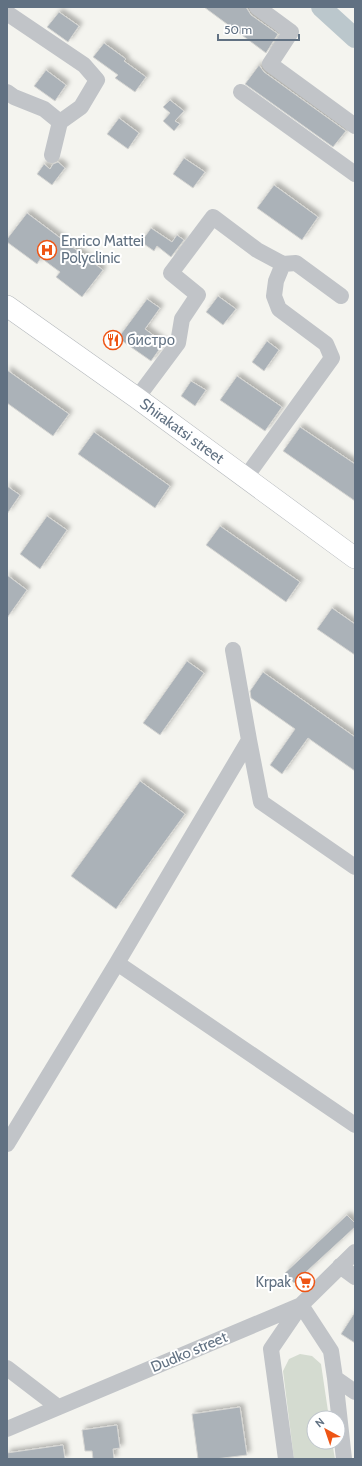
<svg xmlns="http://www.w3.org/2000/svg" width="362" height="1466" viewBox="0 0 362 1466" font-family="Cabin,sans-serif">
<defs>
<filter id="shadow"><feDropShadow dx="3.5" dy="-3.5" stdDeviation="2" flood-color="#0004"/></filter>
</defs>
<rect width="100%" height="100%" fill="#f4f4ef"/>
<path fill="#d4dbd0" d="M300,1354L312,1356L321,1364L329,1418H314V1442H332L335,1459H294L283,1371L289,1359Z"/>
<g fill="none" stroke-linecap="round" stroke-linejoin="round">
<path stroke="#bbc7cc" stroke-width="20" d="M321,7L355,38"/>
</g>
<path fill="#abb2b8" stroke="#d5d5d2" filter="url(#shadow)" d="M204,7H246L251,15L278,34L266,53Z
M59,12L79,26L68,42L47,27Z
M104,43L126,59L124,61L146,77L135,92L115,78L118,75L93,57Z
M259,65L264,72L346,131L333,147L245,84Z
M46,70L66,85L55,101L34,86Z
M170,100L184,111L175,121L180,124L174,131L163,121L170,113L163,107Z
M119,118L139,133L128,149L107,134Z
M184,158L205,172L193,188L173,174Z
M58,162L65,168L52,185L37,174L44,164L50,169L53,164Z
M274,185L318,217L302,240L257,208Z
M27,213L103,270L82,297L56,277L60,272L41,258L37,264L7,242V239Z
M151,228L172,242L177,235L184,240L171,257L157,246L154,251L141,242Z
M218,296L236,309L223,325L206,312Z
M147,299L160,308L145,329L164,343L151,361L118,338Z
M267,341L279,350L264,371L252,362Z
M7,370L69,414L53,436L7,403Z
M237,376L282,407L265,431L220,400Z
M191,381L206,390L195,406L181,396Z
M300,427L355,464V501L283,451Z
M94,432L170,486L155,508L78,454Z
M7,486L20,495L7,514Z
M47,516L67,530L40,569L20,554Z
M220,526L300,582L286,602L206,545Z
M7,575L27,590L7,618Z
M332,608L355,624V655L317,629Z
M187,661L204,673L160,735L143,723Z
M263,672L355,737V771L308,738L282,774L270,765L295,729L251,698L250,691Z
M140,781L185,814L116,909L71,876Z
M347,1215L355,1223V1227L294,1283L285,1273Z
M355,1312V1343L341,1334Z
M240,1407L247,1455L215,1459H198L192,1414Z
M117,1425L120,1448L113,1449L114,1459H93L92,1451H85L82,1430Z
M63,1445L65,1459H7V1453Z"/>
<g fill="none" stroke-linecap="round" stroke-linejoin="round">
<defs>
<path id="major" d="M7,306L137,398L355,558"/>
</defs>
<use href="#major" stroke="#b4b8bc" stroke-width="22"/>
<path stroke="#c1c4c8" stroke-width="16" d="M257,7L291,32L270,64L355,126
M7,13L84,65L97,80L81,107L60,122L52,155
M7,92L14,97L44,109L60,122
M241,92L355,174
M283,264L296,263L341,296
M137,398L178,343L182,319L198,295L171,273L213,217L257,250L283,264L276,281L274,296L279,309L326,344L332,358L246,477
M249,740L261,802L355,867
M117,963L355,1125
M7,1144L117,963L249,740L233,650
M340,1266L355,1277
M301,1305L331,1351L335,1378L344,1459
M7,1368L58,1407
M335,1378L355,1392
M7,1429L301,1305L355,1252
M286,1459L271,1349L301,1305"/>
<use href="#major" stroke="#fff" stroke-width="21"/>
</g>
<defs>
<symbol id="hospital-ring" viewBox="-11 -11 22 22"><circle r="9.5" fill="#fff" stroke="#ee5515" stroke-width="1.5"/><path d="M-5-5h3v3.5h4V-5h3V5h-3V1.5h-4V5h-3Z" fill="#ee5515"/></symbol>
<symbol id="restaurant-ring" viewBox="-11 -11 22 22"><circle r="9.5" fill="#fff" stroke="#ee5515" stroke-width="1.5"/><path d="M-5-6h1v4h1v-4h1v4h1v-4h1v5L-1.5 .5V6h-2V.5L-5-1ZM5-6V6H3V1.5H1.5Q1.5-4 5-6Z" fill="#ee5515"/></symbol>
<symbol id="supermarket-ring" viewBox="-11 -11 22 22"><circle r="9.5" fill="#fff" stroke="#ee5515" stroke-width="1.5"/><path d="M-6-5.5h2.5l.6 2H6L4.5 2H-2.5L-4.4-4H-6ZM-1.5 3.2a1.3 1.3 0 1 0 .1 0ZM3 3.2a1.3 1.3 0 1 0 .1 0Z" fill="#ee5515"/></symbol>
</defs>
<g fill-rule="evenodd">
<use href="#hospital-ring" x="36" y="239" width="22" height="22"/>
<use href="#restaurant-ring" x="102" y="329" width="22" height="22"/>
<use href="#supermarket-ring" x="294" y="1271" width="22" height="22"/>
</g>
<g text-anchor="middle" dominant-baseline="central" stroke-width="4" stroke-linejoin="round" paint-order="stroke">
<g font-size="15" fill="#617182" stroke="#fff" text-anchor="start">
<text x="61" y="241">Enrico Mattei<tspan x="61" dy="17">Polyclinic</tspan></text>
<text x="127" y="340">бистро</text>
<text x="291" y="1282" text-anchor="end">Krpak</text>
</g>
<g font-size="15" fill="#617182" stroke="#fff">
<text transform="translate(182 431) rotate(36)">Shirakatsi street</text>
<text transform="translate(189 1352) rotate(-23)">Dudko street</text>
</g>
</g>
<rect width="362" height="1466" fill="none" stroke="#617182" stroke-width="16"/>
<g transform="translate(326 1430) rotate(320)"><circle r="19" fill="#ffffff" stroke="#c0c6cd"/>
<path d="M0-3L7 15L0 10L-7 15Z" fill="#ee5515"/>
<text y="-6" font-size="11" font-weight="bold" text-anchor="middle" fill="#617182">N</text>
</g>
<path d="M218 34v6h81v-6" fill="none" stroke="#617182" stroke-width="2"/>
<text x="224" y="34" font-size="12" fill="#617182" stroke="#ffffff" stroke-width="3" paint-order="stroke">50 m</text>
</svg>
